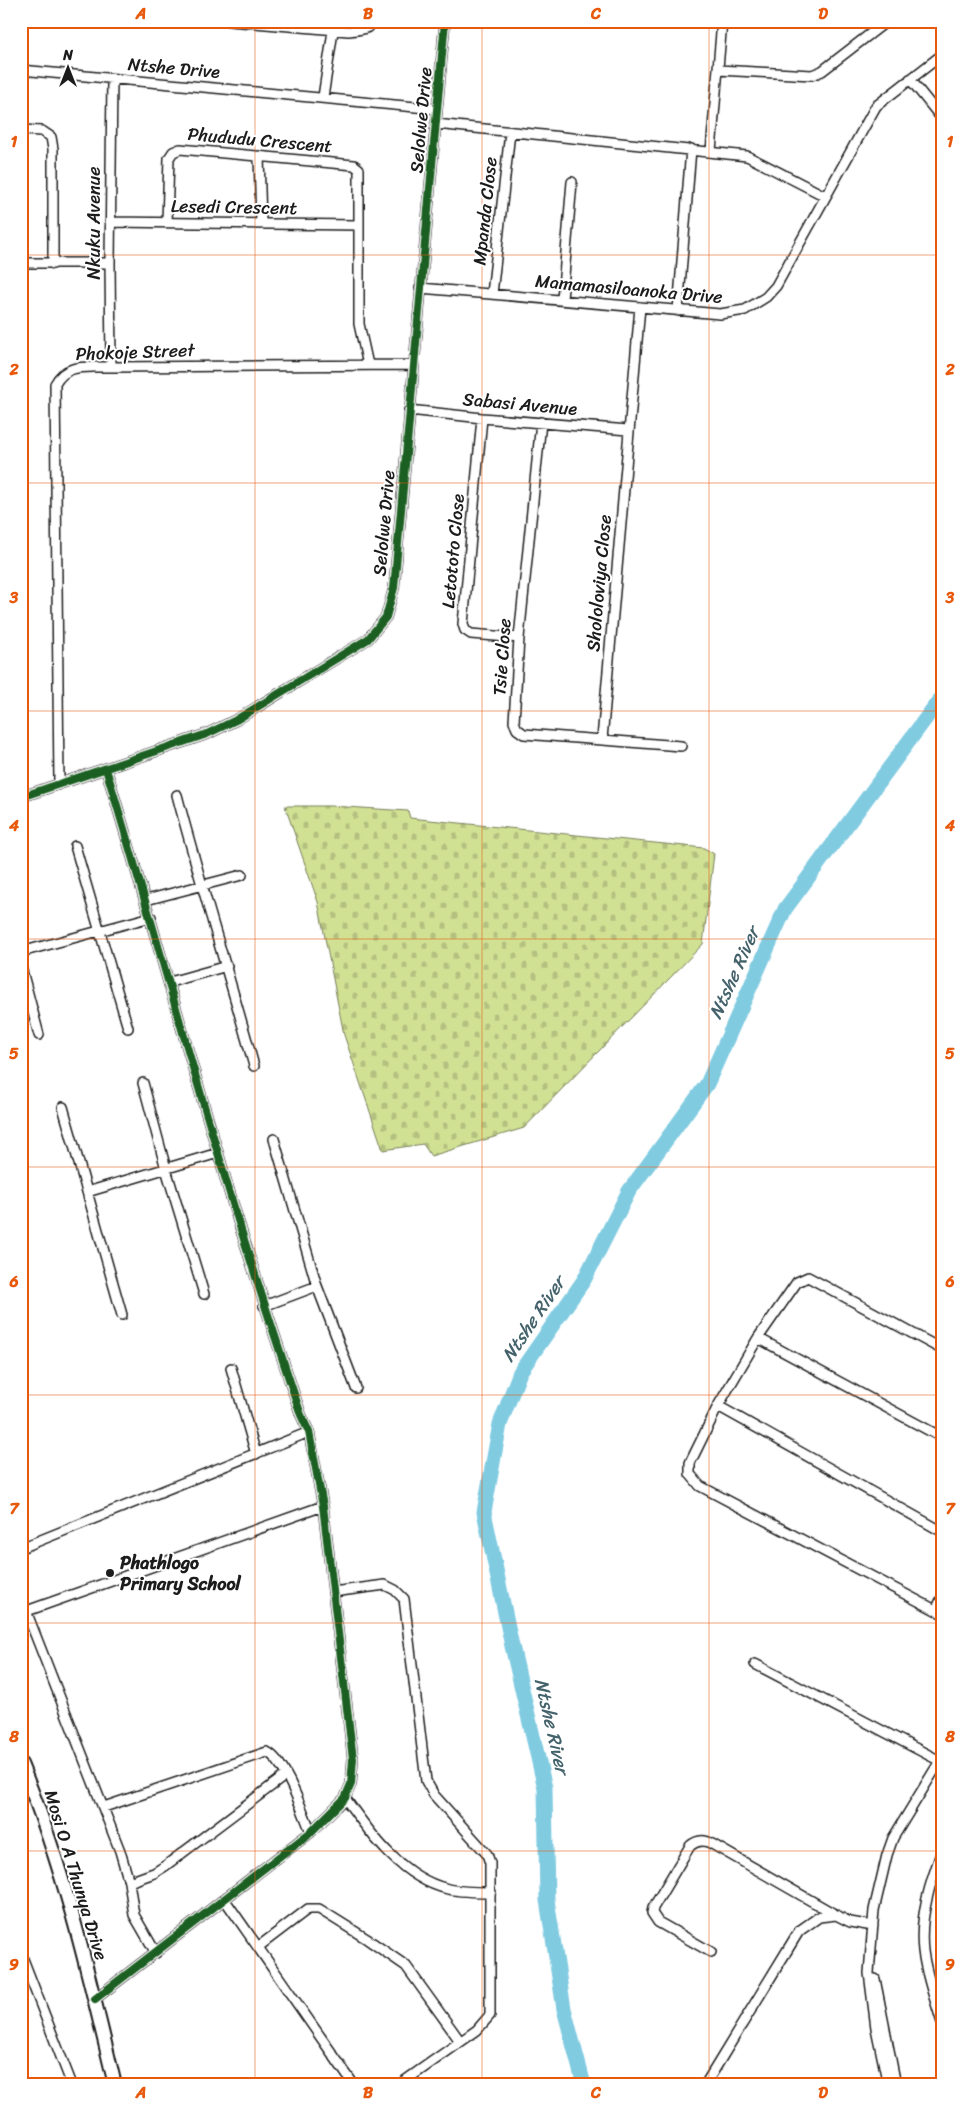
<svg xmlns="http://www.w3.org/2000/svg" width="964" height="2106" viewBox="0 0 964 2106" font-family="Sriracha,sans-serif">
<defs>
<pattern id="cemetery-stones" width="16" height="16" patternUnits="userSpaceOnUse" patternTransform="scale(1.25)"><rect width="16" height="16" fill="#d1e194"/><path d="M2 7V4a2 2 0 0 1 4 0v3zM10 15v-3a2 2 0 0 1 4 0v3z" fill="#b3c07f"/></pattern>
</defs>
<rect width="100%" height="100%" fill="#fff"/>
<filter id="ink" filterUnits="userSpaceOnUse"><feTurbulence type="fractalNoise" baseFrequency=".02" numOctaves="2"/><feDisplacementMap in="SourceGraphic" scale="10" xChannelSelector="R" yChannelSelector="G"/><feConvolveMatrix kernelMatrix="1 2 1 2 8 2 1 2 1" color-interpolation-filters="sRGB"/></filter>
<g filter="url(#ink)">
<path fill="url(#cemetery-stones)" stroke="#767e58" d="M285,806H331L408,811L410,818L704,848L714,854L703,944L524,1128L431,1156L423,1144L383,1150L344,1035L318,902Z"/>
<g fill="none" stroke-linecap="round" stroke-linejoin="round">
<path stroke="#81cbe1" stroke-width="15" d="M584,2085L564,2009L547,1900L545,1788L512,1646L484,1512L500,1424L520,1372L584,1280L629,1191L707,1084L785,909L943,695"/>
<defs>
<path id="street" d="M229,21L348,31C358,30 369,30 374,21
M21,70L437,109
M718,70L812,75L822,71L887,21
M910,79L943,120
M323,97L333,31
M436,124L747,156L825,196
M21,130L42,131L51,137L53,149V264
M711,151L722,21
M259,156L261,223
M110,222L358,225
M167,222L169,158L173,152L180,149L354,165L359,169V324L368,365
M21,263H110
M420,288L720,314L745,310L766,297L776,286L876,106L943,54
M492,294L510,132
M562,299L572,182
M678,311L691,149
M111,367L110,263L112,79
M409,410L482,418L628,430
M482,418L463,624L465,630L471,634L519,638
M541,422L519,638L514,722L517,729L524,734L681,746
M602,739L640,307
M59,784L55,384C67,362 88,368 111,367L413,365
M177,795C201,886 229,975 254,1066
M21,797L207,734L236,720L368,639L386,617L394,588L445,21
M75,846L128,1028
M146,900L242,875
M21,952L151,917
M21,967L39,1035
M170,982L227,966
M143,1083L166,1169L204,1294
M63,1107L122,1315
M274,1139L317,1286L356,1388
M87,1192L218,1153
M264,1306L317,1286
M758,1338L943,1438
M943,1350L808,1277L797,1282L758,1338L718,1406L690,1463V1474L700,1486L943,1614
M231,1368L256,1454
M718,1406L943,1532
M21,1548L309,1432
M333,1592L385,1585L395,1590L404,1599L426,1781L434,1795L487,1854L490,1863V2015L477,2030L399,2085
M936,1610L943,1596
M26,1611L120,1851L129,1882L134,1915L156,1953
M21,1613L323,1506
M755,1664L940,1761
M345,1798C371,1835 402,1878 448,1889C462,1892 477,1892 491,1892
M104,1807L267,1752C285,1760 303,1813 311,1832
M943,1848C931,1880 919,1916 923,1951C926,1976 936,2002 943,2026
M129,1882L154,1873L165,1866L286,1775
M225,1900L354,2085
M258,1947L308,1909H319L367,1939L406,1966L460,2041
M711,1952L658,1922L652,1913L653,1908L690,1846C697,1840 704,1839 712,1844L836,1915L850,1922L873,1926
M21,1954L72,2085
M875,1979L896,2085
M95,1999L311,1832L345,1798L351,1784L353,1759L323,1506L309,1432L301,1415C272,1328 243,1241 218,1153C180,1025 145,897 106,769
M705,2085L799,1931L819,1917L836,1915
M888,2085L876,2028L869,1973L874,1910L887,1855L893,1838L943,1756"/>
<path id="secondary" d="M21,1764C64,1867 89,1976 115,2085"/>
</defs>
<use href="#street" stroke="#1c1c1c" stroke-width="12"/>
<use href="#secondary" stroke="#1c1c1c" stroke-width="16"/>
<use href="#street" stroke="#fff" stroke-width="9"/>
<use href="#secondary" stroke="#fff" stroke-width="12"/>
<defs>
<path id="cycleway" d="M21,797L207,734L236,720L368,639L386,617L394,588L445,21
M95,1999L311,1832L345,1798L351,1784L353,1759L323,1506L309,1432L301,1415C272,1328 243,1241 218,1153C180,1025 145,897 106,769"/>
</defs>
<use href="#cycleway" stroke="#fff" stroke-width="11"/>
<use href="#cycleway" stroke="#1b5e20" stroke-width="8"/>
</g>
</g>
<path fill="none" stroke="#e8590c" stroke-width="1" stroke-opacity="0.55" d="M255,21V2085M482,21V2085M709,21V2085M21,255H943M21,483H943M21,711H943M21,939H943M21,1167H943M21,1395H943M21,1623H943M21,1851H943"/>
<circle fill="#1c1c1c" stroke="#fff" stroke-width="2" cx="110" cy="1573" r="5"/>
<g text-anchor="middle" dominant-baseline="central" stroke-width="4" stroke-linejoin="round" paint-order="stroke">
<g font-size="18" fill="#1c1c1c" stroke="#fff">
<text transform="translate(174 68) rotate(5)">Ntshe Drive</text>
<text transform="translate(421 120) rotate(-85)">Selolwe Drive</text>
<text transform="translate(260 140) rotate(5)">Phududu Crescent</text>
<text transform="translate(234 207) rotate(1)">Lesedi Crescent</text>
<text transform="translate(485 211) rotate(-84)">Mpanda Close</text>
<text transform="translate(94 223) rotate(-90)">Nkuku Avenue</text>
<text transform="translate(629 289) rotate(5)">Mamamasiloanoka Drive</text>
<text transform="translate(135 352) rotate(-2)">Phokoje Street</text>
<text transform="translate(520 404) rotate(5)">Sabasi Avenue</text>
<text transform="translate(384 523) rotate(-85)">Selolwe Drive</text>
<text transform="translate(453 551) rotate(-85)">Letototo Close</text>
<text transform="translate(599 583) rotate(-85)">Shololoviya Close</text>
<text transform="translate(502 657) rotate(-86)">Tsie Close</text>
<text transform="translate(76 1875) rotate(73)">Mosi O A Thunya Drive</text>
</g>
<g font-size="18" font-weight="bold" fill="#1c1c1c" stroke="#fff" text-anchor="start">
<text x="120" y="1563">Phathlogo<tspan x="120" dy="21">Primary School</tspan></text>
</g>
<g font-size="19" font-style="italic" fill="#44626b" stroke="#fff">
<text transform="translate(734 973) rotate(-66)">Ntshe River</text>
<text transform="translate(533 1319) rotate(-56)">Ntshe River</text>
<text transform="translate(552 1726) rotate(77)">Ntshe River</text>
</g>
</g>
<rect width="964" height="2106" fill="none" stroke="#fff" stroke-width="55"/>
<g transform="translate(68 68)" stroke="#ffffff" stroke-width="4" paint-order="stroke">
<path d="M0-4L9 19L0 12L-9 19Z" fill="#1c1c1c"/>
<text y="-8" font-size="14" font-weight="bold" text-anchor="middle" fill="#1c1c1c">N</text>
</g>
<rect x="28" y="28" width="908" height="2050" fill="none" stroke="#e8590c" stroke-width="2"/>
<g font-size="16" text-anchor="middle" font-weight="bold" fill="#e8590c">
<text x="141" y="19">A</text>
<text x="368" y="19">B</text>
<text x="596" y="19">C</text>
<text x="823" y="19">D</text>
<text x="14" y="147">1</text>
<text x="950" y="147">1</text>
<text x="14" y="375">2</text>
<text x="950" y="375">2</text>
<text x="14" y="603">3</text>
<text x="950" y="603">3</text>
<text x="14" y="831">4</text>
<text x="950" y="831">4</text>
<text x="14" y="1059">5</text>
<text x="950" y="1059">5</text>
<text x="14" y="1287">6</text>
<text x="950" y="1287">6</text>
<text x="14" y="1514">7</text>
<text x="950" y="1514">7</text>
<text x="14" y="1742">8</text>
<text x="950" y="1742">8</text>
<text x="14" y="1970">9</text>
<text x="950" y="1970">9</text>
<text x="141" y="2098">A</text>
<text x="368" y="2098">B</text>
<text x="596" y="2098">C</text>
<text x="823" y="2098">D</text>
</g>
</svg>
